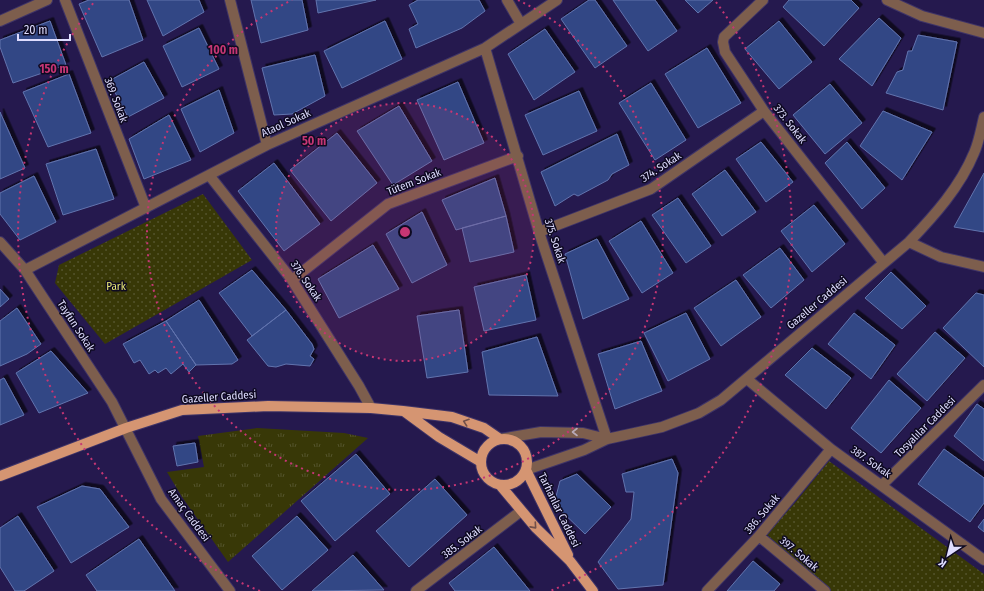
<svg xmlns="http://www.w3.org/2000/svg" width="984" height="591" viewBox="0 0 984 591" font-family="'Fira Sans Condensed',sans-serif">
<defs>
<pattern id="grass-tufts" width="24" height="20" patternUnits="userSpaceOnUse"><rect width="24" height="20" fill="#383807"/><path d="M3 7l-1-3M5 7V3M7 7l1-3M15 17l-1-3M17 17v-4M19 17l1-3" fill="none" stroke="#54542c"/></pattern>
<pattern id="park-dots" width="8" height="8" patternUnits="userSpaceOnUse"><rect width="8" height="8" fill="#383807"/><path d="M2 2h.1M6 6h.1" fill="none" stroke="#54542c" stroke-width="1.8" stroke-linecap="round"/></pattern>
<filter id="shadow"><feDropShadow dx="3.5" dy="-3.5" stdDeviation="0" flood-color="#0009"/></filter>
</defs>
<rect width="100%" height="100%" fill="#25194e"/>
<path fill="url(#grass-tufts)" d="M257,428L344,433L368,438L228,562L182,497L167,472L204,467L198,436Z"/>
<path fill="url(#park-dots)" d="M203,194L252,260L105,344L55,283L59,265Z
M829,461L984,574V591H831L766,534L794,504Z"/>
<path fill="#334685" stroke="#6174ae" filter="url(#shadow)" d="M89,0H129L143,40L102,57L79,4Z
M147,0H199L204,12L163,36Z
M251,0H302L308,30L261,43Z
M316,0H376L318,13Z
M418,0H479L485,11L462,28L416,48L409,29L418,24L409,5Z
M589,0H595L627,46L595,68L561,19Z
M613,0H655L677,31L648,51Z
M685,0H713L698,13Z
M789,0H851L859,8L824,46L783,7Z
M879,18L901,38L872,86L839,59Z
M50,21L66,65L13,83L0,47V40Z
M385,21L402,59L342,88L324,51Z
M779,21L812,62L779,89L745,49Z
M199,28L219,69L182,87L163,46Z
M545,29L575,72L534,100L508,54Z
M918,35L957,42L943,110L886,93L897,72L903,70L908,51H912Z
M707,48L741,103L698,128L665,74Z
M315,55L325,96L292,114L274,115L262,68Z
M144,62L164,98L128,117L109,81Z
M69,74L91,133L48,147L23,92Z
M458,82L484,143L444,160L417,100Z
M651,83L686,140L655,160L619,103Z
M830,84L862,123L825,154L793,115Z
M219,90L234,133L200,152L181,109Z
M579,91L597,131L543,155L525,115Z
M399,106L432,161L393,185L357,131Z
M883,111L932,132L902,180L860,146Z
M0,112L25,168L0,179Z
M169,115L191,160L144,179L129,139Z
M337,133L377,183L331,221L290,170Z
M617,134L629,165L612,174L608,180L578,196L574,194L555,206L541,172Z
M761,142L793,182L766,202L736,159Z
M847,142L885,188L862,209L825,163Z
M96,149L114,199L63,215L46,164Z
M274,163L320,224L284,251L238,191Z
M725,170L756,212L722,236L692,194Z
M984,173V232L954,227Z
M34,176L56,222L20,240L0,214V193Z
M495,178L506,216L456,230L442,200Z
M678,198L711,246L686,263L652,215Z
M814,205L845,244L812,272L781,231Z
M422,212L447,265L412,283L386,234Z
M506,216L514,252L470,262L462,228Z
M641,221L673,273L642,293L609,241Z
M597,239L629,299L583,319L565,254Z
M373,245L399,289L339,318L318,279Z
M780,248L804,280L771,308L743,275Z
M252,270L286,310L252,336L219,293Z
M891,272L926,306L902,329L865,298Z
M526,275L536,320L484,331L474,287Z
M736,280L761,317L721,346L694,308Z
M0,289L9,299L0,307Z
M976,293L984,295V367L943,328Z
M199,300L238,360L232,364L196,365L166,321Z
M17,308L41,344L27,354L0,366V321Z
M286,310L312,344L314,349L310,356L314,359L310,366L286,364L276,367L268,366L247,340Z
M459,310L468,372L427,378L417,316Z
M686,313L710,359L668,381L644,333Z
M854,313L895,345L871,379L828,344Z
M166,321L196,365L189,372L183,364L171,374L166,368L158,373L155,370L149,374L140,360L134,363L123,344Z
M935,332L965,358L927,401L897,374Z
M537,337L558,396L489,395L482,352Z
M641,341L662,391L615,409L598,354Z
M812,348L851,378L826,409L785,375Z
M51,351L88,393L39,413L16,373Z
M4,378L24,415L0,425V380Z
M889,380L921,408L881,453L851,428Z
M977,404L984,409V461L954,436Z
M195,443L198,462L177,466L173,446Z
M944,449L984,478V503L970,522L918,484Z
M356,454L390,494L335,541L301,501Z
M672,459L678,473L663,585L618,589L598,562L631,519L634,492H626L622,474Z
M577,474L611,507L585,534L554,504L560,481Z
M435,479L467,515L409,567L376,531Z
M82,486L100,489L129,527L71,563L37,507Z
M18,516L54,571L24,591H15L0,567V528Z
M297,516L328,550L282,590L252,556Z
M984,519V532L978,527Z
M139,539L175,591H97L86,575Z
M494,547L530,591H455L449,583Z
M353,555L384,590L312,591Z
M753,561L780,584L774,591H727Z"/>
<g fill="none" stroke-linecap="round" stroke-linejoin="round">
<defs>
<path id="minor" d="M65,0L146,208
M230,0L267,145
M507,0L521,24
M763,0L724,37L723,42L725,52L764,111L883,262
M887,0L922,16L984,33
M0,21L47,0
M485,48L539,232L607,439
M209,175L292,280L359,386L371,408
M539,232L651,189L764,111
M0,242L25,270L112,402L161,499L230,591
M909,242L941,257L984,267
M25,270L267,145L485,48L557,0
M292,280L388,204L518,156
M747,379L831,449L984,560
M500,439L541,432L583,433L607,439
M526,470L584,450L607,439L662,427L699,413L721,400L909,242C934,216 960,187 974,153C979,142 981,129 984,117
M882,485L984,385
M759,536L825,591
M416,591L521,511
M707,591L759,536L831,449"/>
<path id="major" d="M405,412L439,437L481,462
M481 462a23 23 0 1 1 46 0a23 23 0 1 1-46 0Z
M526,470L568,555
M0,476L126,428L182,410L268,406L371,408L403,411L452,417L484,428L500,439
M500,485L536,528L570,561L593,591"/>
</defs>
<use href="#minor" stroke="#3f3467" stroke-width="12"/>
<use href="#major" stroke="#3f3467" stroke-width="12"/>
<use href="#minor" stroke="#7d5e4d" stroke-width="10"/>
<use href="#major" stroke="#d59572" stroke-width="10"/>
</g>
<defs><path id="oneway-chevron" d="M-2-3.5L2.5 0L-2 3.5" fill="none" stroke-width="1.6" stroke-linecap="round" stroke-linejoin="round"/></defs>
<g stroke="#72504a">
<use href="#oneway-chevron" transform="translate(466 422) rotate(-161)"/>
<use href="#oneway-chevron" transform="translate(534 526) rotate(48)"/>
</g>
<use stroke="#b8aab8" href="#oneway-chevron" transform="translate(575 432) rotate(-180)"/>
<circle cx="405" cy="232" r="129" fill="#c63674" fill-opacity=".12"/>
<g fill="none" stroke="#c63674" stroke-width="2" stroke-dasharray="2 4">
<circle cx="405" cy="232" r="129"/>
<path d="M518 0A258 258 0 1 1 292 0"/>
<path d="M260 591A387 387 0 0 1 94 2M716 2A387 387 0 0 1 550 591"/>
</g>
<g text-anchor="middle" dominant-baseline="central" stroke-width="3" stroke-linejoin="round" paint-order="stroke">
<g font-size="11" fill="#dfddff" stroke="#0e0a21">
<text transform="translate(116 100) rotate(69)">369. Sokak</text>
<text transform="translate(286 123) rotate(-24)">Ataol Sokak</text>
<text transform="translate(790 124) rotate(52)">373. Sokak</text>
<text transform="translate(661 167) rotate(-33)">374. Sokak</text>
<text transform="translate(414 182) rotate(-21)">Tütem Sokak</text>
<text transform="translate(555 241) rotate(72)">375. Sokak</text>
<text transform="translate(306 281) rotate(56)">376. Sokak</text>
<text transform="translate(817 303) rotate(-40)">Gazeller Caddesi</text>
<text transform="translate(76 326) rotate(57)">Tayfun Sokak</text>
<text transform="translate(219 397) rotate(-4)">Gazeller Caddesi</text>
<text transform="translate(925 427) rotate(-45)">Tosyalılar Caddesi</text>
<text transform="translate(871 462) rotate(35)">387. Sokak</text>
<text transform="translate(559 510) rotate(64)">Tarhanlar Caddesi</text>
<text transform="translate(762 514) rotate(-50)">386. Sokak</text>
<text transform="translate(189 515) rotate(54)">Amaç Caddesi</text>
<text transform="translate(462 542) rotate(-37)">385. Sokak</text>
<text transform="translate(799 554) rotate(40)">397. Sokak</text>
</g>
<g font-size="11" fill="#e8e875" stroke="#0e0a21">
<text x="116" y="286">Park</text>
</g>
</g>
<circle cx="405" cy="232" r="6" fill="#c63674" stroke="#0e0a21" stroke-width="2"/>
<g font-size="12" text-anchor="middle" font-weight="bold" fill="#c63674" stroke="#0e0a21" stroke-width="3" stroke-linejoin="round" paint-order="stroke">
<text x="223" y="54">100 m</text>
<text x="54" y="73">150 m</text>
<text x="314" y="145">50 m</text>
</g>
<g transform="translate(948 555) rotate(215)" stroke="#0e0a21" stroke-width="3" paint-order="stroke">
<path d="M0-3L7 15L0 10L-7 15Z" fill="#dfddff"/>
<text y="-6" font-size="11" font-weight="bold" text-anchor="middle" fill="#dfddff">K</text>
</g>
<path d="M18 34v6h52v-6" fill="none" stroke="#dfddff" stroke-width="2"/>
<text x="24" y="34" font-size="12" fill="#dfddff" stroke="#0e0a21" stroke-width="3" paint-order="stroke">20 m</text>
</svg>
